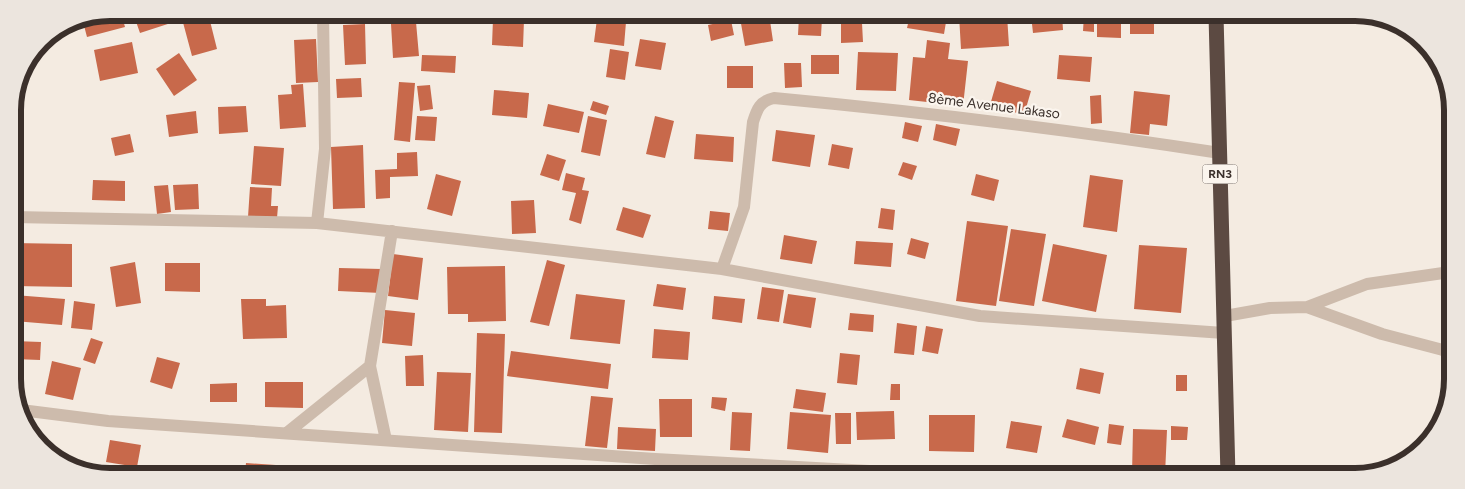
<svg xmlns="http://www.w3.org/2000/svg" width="1465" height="489" viewBox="0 0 1465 489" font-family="Figtree,sans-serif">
<rect width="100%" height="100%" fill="#f4ebe1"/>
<path fill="#c8694b" d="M111,13H121L125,27L87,37L82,18Z
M133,13H175L177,21L140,33Z
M192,13H208L217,49L192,56L181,15Z
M217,13H244L245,16L220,22Z
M761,14H769L773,41L745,46L740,18Z
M910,15L947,16L944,34L907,28Z
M959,15H1007L1009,46L961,49Z
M1031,15H1062L1063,30L1033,33Z
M1084,15H1094V32L1083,31Z
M1097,15H1121V38L1097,37Z
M1126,15H1158V23H1154V34H1130V23H1126Z
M799,16L822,18L821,36L798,35Z
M493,19L524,20L523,47L492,45Z
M597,19L626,22L624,46L594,42Z
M731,20L734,35L711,41L708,25Z
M416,22L419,56L393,58L391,24Z
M841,23H862L863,42L841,43Z
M365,24L366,64L345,65L343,25Z
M316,39L318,82L296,83L294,40Z
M640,39L666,43L661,70L635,66Z
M927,40L950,43L948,59L968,61L963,106L909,100L913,57L925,58Z
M132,42L138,73L100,81L94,50Z
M610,49L629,52L625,80L606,77Z
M858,52L898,53L896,91L856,90Z
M179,53L197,80L174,96L156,69Z
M422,55L456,56L455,73L421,71Z
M811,55H839V74H811Z
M1059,55L1092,57L1090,82L1057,79Z
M784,63H801L802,87L785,88Z
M727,66H753V88H727Z
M361,78L362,97L337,98L336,79Z
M997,81L1031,91L1024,115L990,105Z
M399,82L415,83L410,142L394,140Z
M303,84L306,127L280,129L278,95L292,94L291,85Z
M430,85L433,109L420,111L417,86Z
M494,90L529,93L527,118L492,115Z
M1134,91L1170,95L1167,126L1150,124L1149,135L1130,133Z
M1101,95L1102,123L1091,124L1090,96Z
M593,101L609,106L606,115L590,110Z
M548,104L584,112L579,133L543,126Z
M246,106L248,132L219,134L218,107Z
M196,111L198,133L169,137L166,115Z
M417,116L437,117L435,141L415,140Z
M588,116L607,120L600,156L581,152Z
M655,116L674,121L665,158L646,154Z
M905,122L922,126L918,142L902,138Z
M936,124L960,129L956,146L933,140Z
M776,130L815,135L810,167L772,161Z
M130,134L134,152L115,156L111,138Z
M696,134L734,137L733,162L694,159Z
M832,144L853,148L849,169L828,165Z
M363,145L365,208L333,209L331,147Z
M254,146L284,148L281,186L251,184Z
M417,152L418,176L390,177V198L376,199L375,170L397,169V153Z
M547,154L566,160L559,181L540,175Z
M903,162L917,166L912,180L898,175Z
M566,173L585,178L582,190L589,191L581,224L569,220L576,193L562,190Z
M436,174L461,181L452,216L427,209Z
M976,174L999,180L994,201L971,195Z
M1090,175L1123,180L1117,232L1083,227Z
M93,180L125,181V201L92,200Z
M198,184L199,209L175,210L173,185Z
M168,185L171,212L157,214L154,186Z
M250,187L272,188L271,206H278L277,218L248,217Z
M534,200L536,233L512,234L511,201Z
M623,207L651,215L643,238L616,230Z
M881,208L895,210L893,230L878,228Z
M710,211L730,213L728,231L708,229Z
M967,221L1008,226L996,306L956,301Z
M1011,229L1046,234L1034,306L999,301Z
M784,235L817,241L812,264L780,259Z
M911,238L929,243L925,259L907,254Z
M856,241L893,243L891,267L854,264Z
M13,243L72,244V287L14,286Z
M1053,244L1107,255L1096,312L1042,301Z
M1139,245L1187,248L1181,313L1134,309Z
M393,254L423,258L418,300L388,296Z
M547,260L565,265L549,326L530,322Z
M135,262L141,303L116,307L110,267Z
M165,263H200V292L165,291Z
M505,266L506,321L468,322V314H448L447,267Z
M339,268L382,269L381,293L338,291Z
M657,284L686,288L683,310L653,306Z
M762,287L784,290L779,322L757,319Z
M576,294L625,300L620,344L570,339Z
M788,294L816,298L811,328L783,323Z
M14,295L65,299L62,325L14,321Z
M714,296L745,299L742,323L712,319Z
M241,299H266V306L286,305L287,338L243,339Z
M74,301L95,304L92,330L71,328Z
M385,310L415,313L412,346L382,343Z
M850,313L874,315L873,332L848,330Z
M897,323L917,326L914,355L894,353Z
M926,326L943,329L938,354L922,351Z
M654,329L690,332L688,360L652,358Z
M477,333L505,334L502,433L474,432Z
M91,338L103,342L95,364L83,360Z
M14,341L41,342L40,360L14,359Z
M511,351L611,364L608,389L507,376Z
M840,353L860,355L857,385L837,383Z
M423,355L424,386H406L405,356Z
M157,357L180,363L172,389L150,382Z
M52,361L81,368L73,400L45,394Z
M1080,368L1104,373L1100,394L1076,389Z
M437,372L471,373L468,432L434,430Z
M1176,375H1187V391H1176Z
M265,382H303V408L265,407Z
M237,383V402H210V384Z
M891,384H900V400H890Z
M796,389L826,393L823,412L793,408Z
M591,396L613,398L607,448L585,446Z
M712,397L727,398L725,411L711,408Z
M659,399H692V437H660Z
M894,411L895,439L857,440L856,412Z
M732,412L752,413L750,451L730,450Z
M790,412L831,415L828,453L787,449Z
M835,413H851V444H836Z
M929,415H975L974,452L929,451Z
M1067,419L1099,427L1095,445L1062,437Z
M1011,421L1042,426L1037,453L1006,448Z
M1109,424L1124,426L1121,445L1107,443Z
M1171,426L1188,427L1187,440H1171Z
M618,427L656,429L655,451L617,449Z
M1133,429L1167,430L1165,475L1132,474Z
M110,440L141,445L137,467L106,462Z
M246,463L276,465V474L245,473Z
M300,469H312V474H300Z"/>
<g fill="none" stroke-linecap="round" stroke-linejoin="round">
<path stroke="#cdbbac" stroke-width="12" d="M13,217L317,223L722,269L980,316L1224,333
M317,223L325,149L323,13
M722,269L744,207L753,122C757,109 760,101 774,98C923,112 1072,130 1220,153
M1307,307L1367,284L1450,272
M1225,316L1270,308L1307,307L1382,334L1443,350L1449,355
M21,410L108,421L655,459L941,475
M288,432L370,366
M386,440L370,366L392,231"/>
<path stroke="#5c4a42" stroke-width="15" d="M1216,15L1228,476"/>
</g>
<g text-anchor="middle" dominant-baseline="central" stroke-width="4.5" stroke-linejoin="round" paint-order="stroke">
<rect fill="#fbf5ee" stroke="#756b66" stroke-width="1" x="1202.5" y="164.5" width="35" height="19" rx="4"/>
<g font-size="12" font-weight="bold" fill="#3b302b">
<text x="1220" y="174">RN3</text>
</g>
<g font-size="14" fill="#3b302b" stroke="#fbf5ee">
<text transform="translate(994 106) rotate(7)">8ème Avenue Lakaso</text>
</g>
</g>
<path d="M0 0H1465V489H0ZM110 21H1355A89 89 0 0 1 1444 110V379A89 89 0 0 1 1355 468H110A89 89 0 0 1 21 379V110A89 89 0 0 1 110 21Z" fill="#ece5de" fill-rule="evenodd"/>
<path fill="none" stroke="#3b302b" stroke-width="6" d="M110 21H1355A89 89 0 0 1 1444 110V379A89 89 0 0 1 1355 468H110A89 89 0 0 1 21 379V110A89 89 0 0 1 110 21Z"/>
</svg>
